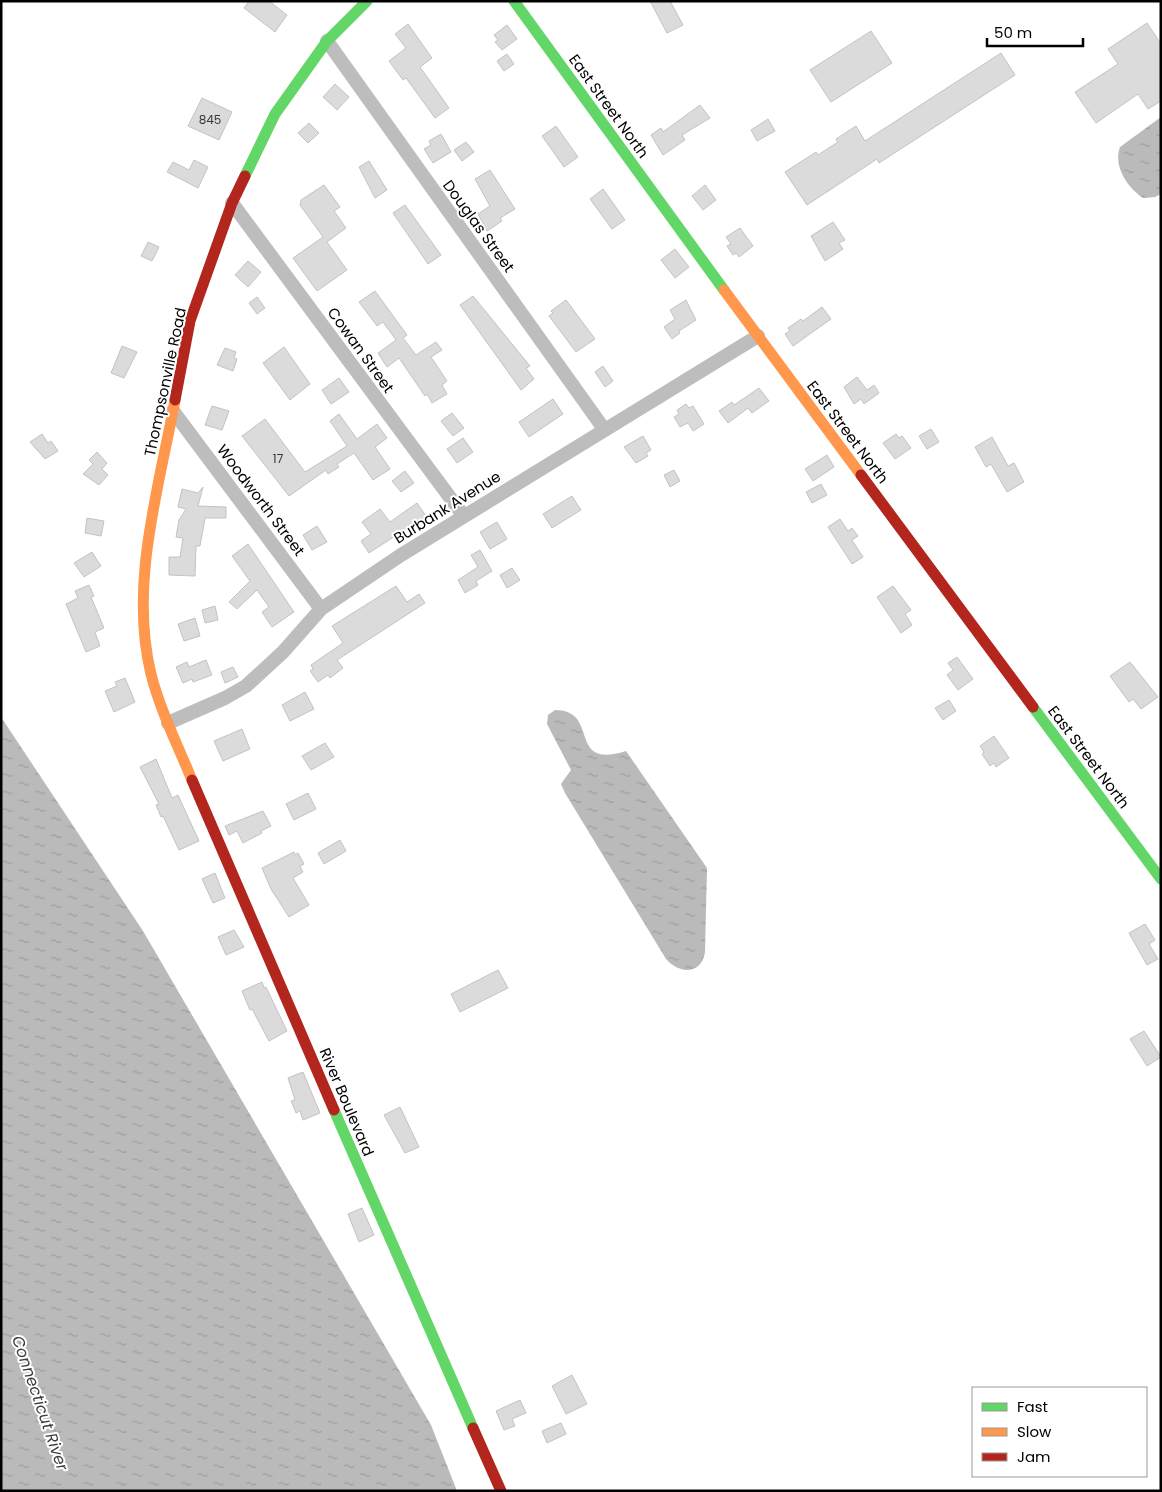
<svg xmlns="http://www.w3.org/2000/svg" width="1162" height="1492" viewBox="0 0 1162 1492" font-family="Poppins,sans-serif">
<defs>
<pattern id="water-ripples" width="26" height="14" patternUnits="userSpaceOnUse" patternTransform="scale(1.25)"><rect width="26" height="14" fill="#bababa"/><path d="M2 4q2-2 4 0t4 0M15 11q2-2 4 0t4 0" fill="none" stroke="#9e9e9e"/></pattern>
</defs>
<rect width="100%" height="100%" fill="#fff"/>
<path fill="url(#water-ripples)" d="M1161,117V194L1155,197L1143,198C1127,187 1113,166 1120,147Z
M555,710C601,710 566,770 626,751L707,868L705,952C702,974 680,975 666,959L565,793L561,784L571,770L547,724L548,715Z
M1,717L143,931L431,1425L457,1491H1Z"/>
<path fill="#dbdbdb" stroke="#c3c3c3" d="M249,1H269L287,15L275,32L244,8Z
M650,1H670L683,25L667,33Z
M1147,23L1161,44V101L1148,109L1138,94L1096,123L1075,92L1118,64L1108,49Z
M408,24L432,58L420,67L449,108L435,118L406,78L403,80L389,61L406,48L395,34Z
M507,25L517,39L502,50L495,42L498,40L494,35Z
M871,31L892,63L831,102L810,70Z
M1001,53L1015,75L879,163L877,159L807,205L785,172L816,152L818,155L838,142L836,139L856,126L865,141Z
M507,54L514,64L504,71L497,61Z
M335,84L349,97L337,110L323,97Z
M202,98L232,112L219,140L188,126Z
M700,105L710,118L682,135L685,140L663,155L651,135L661,128L663,132Z
M768,119L775,131L757,141L751,130Z
M309,123L319,133L308,143L298,133Z
M556,126L578,157L564,167L542,136Z
M441,134L451,152L433,163L424,149L431,145L429,141Z
M466,142L474,152L462,161L454,150Z
M194,160L208,167L198,188L167,172L173,162L189,170Z
M369,161L387,190L375,198L359,167Z
M490,170L515,209L500,218L502,221L487,231L478,214L490,206L475,179Z
M324,185L340,207L334,211L346,228L327,242L347,270L317,291L293,258L323,237L300,205L301,200Z
M705,185L716,200L703,210L692,196Z
M603,189L625,220L612,229L590,199Z
M405,205L441,255L428,264L393,213Z
M833,222L845,240L839,243L843,249L825,261L811,236Z
M740,228L753,246L739,257L736,253L733,255L727,246L731,244L726,237Z
M148,242L159,247L152,261L141,256Z
M675,249L689,267L675,278L661,260Z
M248,261L261,272L248,287L235,275Z
M375,291L407,335L403,338L416,355L436,342L442,350L431,357L447,381L442,385L447,394L432,403L427,394L425,396L399,358L387,367L378,353L396,340L383,322L377,326L359,302Z
M473,296L530,366L526,368L534,379L521,390L460,305Z
M257,297L265,308L257,314L249,303Z
M566,300L595,339L576,352L549,316L553,313L551,311Z
M686,300L696,320L679,331L680,333L672,339L664,327L675,319L670,310Z
M822,307L831,319L793,346L785,334L790,331L788,328L801,319L803,321Z
M122,346L137,352L124,378L111,373Z
M284,347L310,384L290,400L263,363Z
M225,348L236,352L234,358L237,359L233,371L217,365Z
M603,366L613,381L605,387L595,372Z
M857,377L867,390L874,385L879,393L864,404L861,399L854,404L844,387Z
M339,378L349,392L331,404L322,390Z
M759,388L769,401L752,413L748,408L728,423L719,411L732,402L734,405Z
M553,399L563,414L529,437L519,422Z
M686,404L689,408L693,406L704,424L693,431L688,423L680,427L674,417L679,414L677,410Z
M212,406L229,411L222,430L205,425Z
M452,413L464,428L453,436L441,421Z
M339,414L357,439L377,424L387,438L375,447L390,469L373,480L354,453L337,464L339,467L328,474L326,470L289,496L242,436L265,419L305,472L347,446L330,421Z
M931,429L939,442L927,449L919,436Z
M42,434L48,443L51,441L58,451L45,459L30,442Z
M896,434L899,438L902,436L911,448L895,459L883,443Z
M643,436L651,450L646,453L648,456L636,463L624,447Z
M992,437L1008,466L1014,463L1024,482L1007,492L991,464L986,467L975,447Z
M463,438L473,452L457,463L447,449Z
M97,452L107,463L102,469L108,475L99,485L83,474L93,464L89,460Z
M827,455L834,467L813,481L805,469Z
M674,470L680,481L670,487L664,475Z
M405,471L414,483L401,492L392,481Z
M821,484L827,495L812,503L806,492Z
M203,487L198,506L226,507V518H205L200,546H196L195,576L169,575V557H180L183,538L176,537L179,520L186,509L178,507L182,489L198,493Z
M572,496L581,510L552,528L543,514Z
M417,503L426,516L369,553L361,541L371,534L362,522L380,509L390,522Z
M87,518L104,521L101,536L85,533Z
M840,519L848,531L852,528L858,536L852,540L863,557L852,564L828,527Z
M497,522L507,539L490,549L480,532Z
M317,526L327,542L312,550L303,535Z
M248,544L294,612L272,627L262,612L269,607L257,590L237,609L229,602L250,581L232,556Z
M480,550L492,571L476,581L478,585L465,593L458,580L478,567L471,555Z
M92,552L101,566L84,577L74,563Z
M512,568L520,580L507,588L500,575Z
M89,585L94,596L91,597L104,628L95,632L100,646L86,652L66,604L78,598L75,591Z
M396,586L407,602L419,594L425,603L337,660L343,668L330,678L328,675L318,682L310,671L313,669L311,665L343,643L332,626Z
M893,586L911,610L905,614L912,625L901,633L877,597Z
M215,606L218,620L205,623L202,610Z
M195,618L200,636L184,641L178,624Z
M957,657L973,679L958,690L947,675L953,670L948,663Z
M206,660L212,675L193,682L192,679L183,683L176,667L187,662L189,667Z
M1130,662L1158,697L1141,709L1133,699L1129,702L1110,676Z
M233,667L238,677L225,683L221,672Z
M125,678L135,702L114,712L105,691L117,686L115,682Z
M305,692L314,709L290,721L282,705Z
M949,700L956,711L943,720L935,708Z
M242,729L250,749L223,761L214,741Z
M994,736L1009,758L996,767L994,763L990,766L982,754L984,752L980,746Z
M325,743L334,757L311,770L302,756Z
M156,759L172,798L178,795L199,841L179,850L163,816L161,817L156,805L159,804L140,767Z
M308,793L316,809L294,820L286,804Z
M263,811L271,826L261,831L262,833L243,843L237,831L229,835L225,826Z
M340,840L346,851L324,864L318,853Z
M294,852L295,855L298,853L304,864L300,866L303,872L293,878L309,905L289,917L271,889L262,868Z
M215,873L225,898L213,903L202,879Z
M1145,924L1155,940L1149,944L1158,959L1147,965L1129,933Z
M234,930L244,947L226,955L218,937Z
M498,970L508,988L460,1012L451,994Z
M262,982L264,988L266,987L287,1031L269,1041L252,1009L250,1010L242,991Z
M1144,1031L1161,1057L1147,1066L1130,1039Z
M303,1072L320,1113L303,1120L300,1111L296,1113L291,1101L295,1100L288,1078Z
M400,1107L419,1147L405,1153L384,1115Z
M362,1208L374,1235L359,1242L348,1214Z
M572,1375L587,1404L566,1414L552,1386Z
M520,1400L526,1413L512,1419L515,1426L504,1430L496,1411Z
M561,1423L566,1434L547,1443L542,1431Z"/>
<g fill="none" stroke-linecap="round" stroke-linejoin="round">
<path stroke="#bdbdbd" stroke-width="14" d="M327,41L604,429
M232,203L463,515
M173,411L321,609
M168,723L225,698L246,686L283,652L321,609L401,555L758,336"/>
<path stroke="#63d668" stroke-width="11" d="M514,1L724,290
M245,176L275,114L327,41L367,1
M1033,707L1161,879
M334,1110L473,1428"/>
<path stroke="#ff974d" stroke-width="11" d="M724,290L861,475
M175,400C159,488 129,584 151,674C160,710 178,746 192,780"/>
<path stroke="#b3261e" stroke-width="11" d="M175,400L190,321L232,203L245,176
M861,475L1033,707
M192,780L334,1110
M473,1428L501,1491"/>
</g>
<g text-anchor="middle" dominant-baseline="central" stroke-width="4" stroke-linejoin="round" paint-order="stroke">
<g font-size="12" fill="#373737">
<text x="210" y="119">845</text>
<text x="278" y="458">17</text>
</g>
<g font-size="15" fill="#000" stroke="#fff">
<text transform="translate(609 106) rotate(54)">East Street North</text>
<text transform="translate(479 226) rotate(54)">Douglas Street</text>
<text transform="translate(361 350) rotate(54)">Cowan Street</text>
<text transform="translate(165 382) rotate(-78)">Thompsonville Road</text>
<text transform="translate(848 432) rotate(53)">East Street North</text>
<text transform="translate(261 500) rotate(53)">Woodworth Street</text>
<text transform="translate(447 507) rotate(-32)">Burbank Avenue</text>
<text transform="translate(1089 757) rotate(53)">East Street North</text>
<text transform="translate(347 1102) rotate(67)">River Boulevard</text>
</g>
<g font-size="16" font-style="italic" fill="#3d3d3d" stroke="#fff">
<text transform="translate(40 1403) rotate(71)">Connecticut River</text>
</g>
</g>
<rect width="1162" height="1492" fill="none" stroke="#000000" stroke-width="5"/>
<rect x="972" y="1387" width="175" height="90" fill="#ffffff" stroke="#999999"/>
<rect x="982" y="1403" width="25" height="8" fill="#63d668" stroke="#999999"/>
<text x="1017" y="1412" font-size="15" fill="#000000">Fast</text>
<rect x="982" y="1428" width="25" height="8" fill="#ff974d" stroke="#999999"/>
<text x="1017" y="1437" font-size="15" fill="#000000">Slow</text>
<rect x="982" y="1453" width="25" height="8" fill="#b3261e" stroke="#999999"/>
<text x="1017" y="1462" font-size="15" fill="#000000">Jam</text>
<path d="M987 38v8h96v-8" fill="none" stroke="#000000" stroke-width="2.5"/>
<text x="994" y="38" font-size="15" fill="#000000" stroke="#ffffff" stroke-width="4" paint-order="stroke">50 m</text>
</svg>
